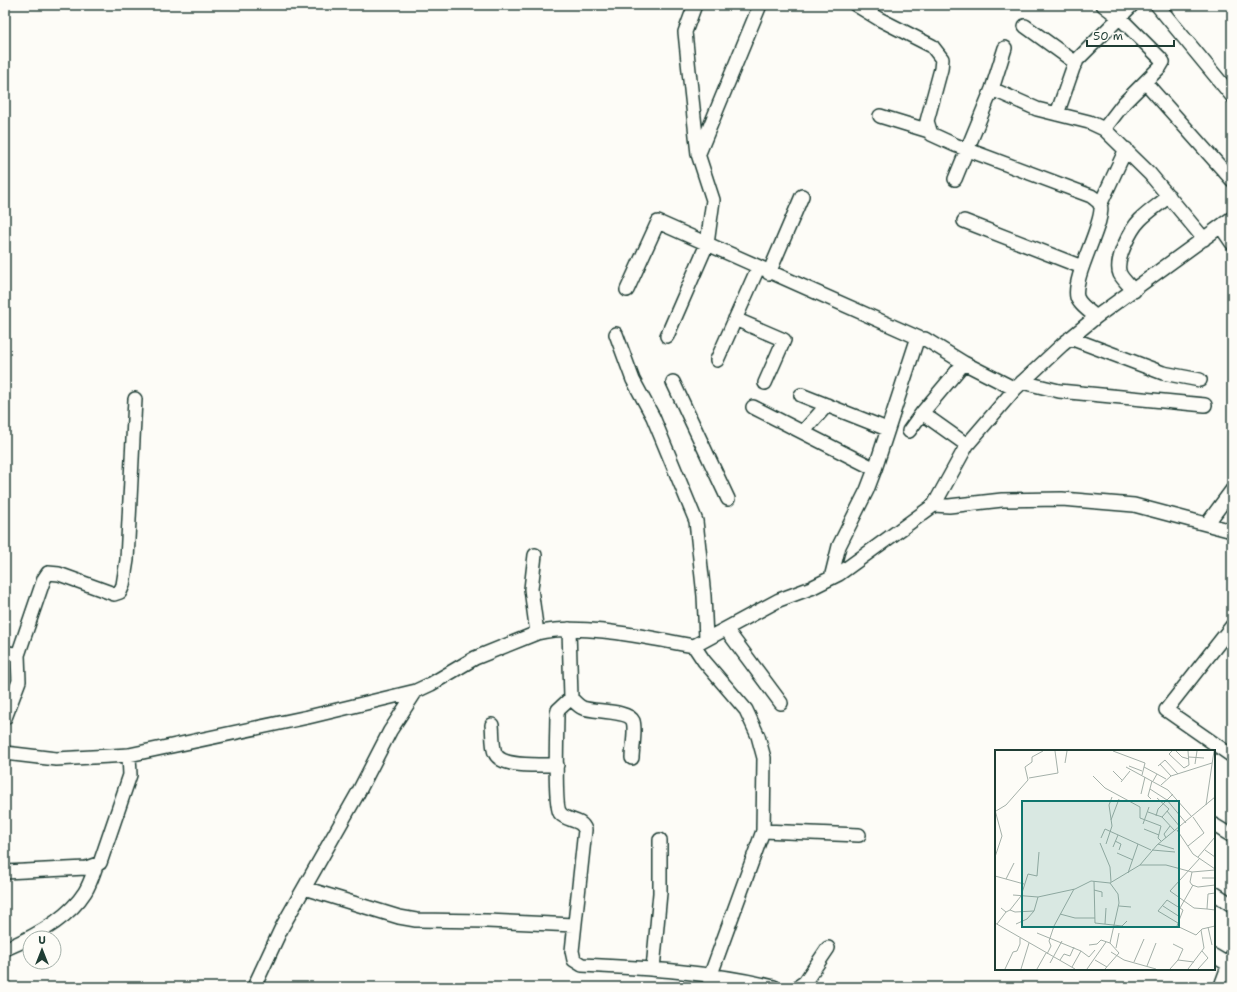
<svg xmlns="http://www.w3.org/2000/svg" width="1237" height="992" viewBox="0 0 1237 992" font-family="'Shantell Sans',sans-serif">
<rect width="100%" height="100%" fill="#fdfcf7"/>
<filter id="ink" filterUnits="userSpaceOnUse"><feTurbulence type="fractalNoise" baseFrequency=".025" numOctaves="2"/><feDisplacementMap in="SourceGraphic" scale="8" xChannelSelector="R" yChannelSelector="G"/><feConvolveMatrix kernelMatrix="1 2 1 2 8 2 1 2 1" color-interpolation-filters="sRGB"/></filter>
<g filter="url(#ink)">
<g fill="none" stroke-linecap="round" stroke-linejoin="round">
<defs>
<path id="minor" d="M856,5L879,19L932,46L942,59L941,69L927,121L931,134L955,145L1091,196C1094,198 1098,201 1100,204C1107,219 1072,276 1077,297C1079,304 1090,312 1096,317
M1103,5L1120,18L1160,58L1163,62L1160,67L1124,103L1104,129
M1157,5L1232,96
M1025,26L1076,63
M1145,82L1232,180
M992,89L1037,109L1089,122L1104,129L1150,174L1204,239
M1057,114L1073,68L1077,60L1132,5
M880,116L929,131
M699,153L760,5
M955,179L992,89L1005,48
M1100,205L1126,149
M964,221L1082,267
M1221,227L1232,243
M769,273L802,196
M627,290L658,222L919,338
M1134,291C1130,286 1123,280 1120,274C1114,261 1131,229 1140,220C1149,211 1160,204 1169,196
M735,319L784,340L765,383
M616,334L633,380L653,417L696,521L704,596L706,638
M667,336L707,244L713,200L698,154L689,71L685,32L695,5
M1070,338L1163,373L1200,380
M717,360L758,268
M673,382L728,499
M1022,382L1059,391L1205,405
M801,395L887,429
M753,407L875,469
M922,413L967,445
M909,431L922,413L964,363
M803,432L827,405
M934,505L949,506L1002,500L1062,499L1134,505L1232,531
M1207,524L1232,490
M535,555L531,589L537,633
M831,578L839,546L867,490L875,469L917,340L925,339L964,363L1015,389
M1232,626L1166,710L1232,756
M569,629L571,698L558,710L557,714C557,729 554,805 560,813C567,822 581,818 585,830L572,951L574,960L582,965C647,968 710,972 774,987
M726,629L781,703
M5,652L18,655
M571,698C575,702 578,706 583,708C594,712 628,710 633,721C636,729 632,750 632,758
M5,718L19,681L18,655L44,579L48,573L59,574L114,594L120,592L123,585L127,560L135,399
M492,725C493,733 492,745 495,753C502,769 542,764 557,765
M5,753L56,759L129,755L308,717L416,691L431,684L475,658L537,633C581,622 649,638 694,646
M1214,825L1232,836
M763,831L859,835
M5,872L86,868L100,863L130,775L129,755
M304,888L399,917L416,920L487,921L574,925
M1214,893L1232,905
M5,949C34,937 68,919 85,892C90,884 93,874 96,866
M1214,956L1229,965
M653,969L660,893V840
M254,987L282,927L358,793L390,731L416,691
M709,987L711,974L763,831L764,758L758,736L746,710L704,661L694,646L779,600L811,588L839,574L934,505L967,445L1015,389L1062,345L1096,317L1232,218
M798,987L805,982L828,948
M1230,987L1222,983L1232,956"/>
</defs>
<use href="#minor" stroke="#1f3d34" stroke-width="16"/>
<use href="#minor" stroke="#fdfcf7" stroke-width="13"/>
</g>
</g>
<g transform="translate(995 750)">
<rect width="220" height="220" fill="#fdfcf7"/>
<path fill="none" stroke="#a4b0a9" stroke-width="1" d="M118,1L150,13L147,25M177,1L174,4L189,18L194,15L193,1M181,1L187,7L194,9M194,7L209,8M70,13L72,1M165,14L176,26M200,14L202,1M134,16L147,21M163,16L170,10L183,24M131,17L173,40L197,67M149,17L162,24M118,21L127,30M98,26L110,38L145,57V68L166,76L163,88L166,91M34,28L63,23L60,1M158,31L162,24L171,29M126,32L135,21M166,35L176,26L217,13M155,39L172,50L191,73M146,44L150,27M162,48L174,59L167,67M156,49L153,46L157,31M211,55L219,1M1,61L11,55L33,30L30,17L37,12V7L48,1M172,61L185,77M153,62L167,67L180,81M161,66L163,59L178,44M116,70L124,49M148,74L154,57M149,79L164,85M182,80L198,104L220,119M106,88L110,79L143,94M171,88L169,84L175,76M120,91L126,94L124,100M105,93L115,117L116,132M111,94L117,76L114,55L117,47M163,94L179,99M193,96L209,83L198,67M118,97L123,85M157,100L180,102M210,100L220,107M122,103L138,110M0,107L7,86L0,60M203,107L220,87M205,108L175,141L199,158L212,159M145,115H171L197,122L220,120M197,122L195,132L197,135L203,137L220,135M133,123L143,94L156,100M0,126L29,134M207,128H220M11,129L19,113M99,131L100,173L127,176L132,171M99,140L107,142V147M220,143L213,144L212,159L220,160M18,145L43,147L80,139L96,131L115,133M124,156L136,157M168,156L185,167M6,158L11,162L15,160L26,146L33,124L42,126L44,102M185,158L198,135M15,160L20,162L39,161L43,147M65,164L80,168H100M0,173L80,219M183,173L163,161L172,150L188,160L182,176L201,185L207,179L220,176M2,174L11,162M21,174L32,169L39,161M110,174L111,158M213,177L217,195M42,183L86,201L77,217M178,194L188,199L183,210M94,195L102,194L106,190L115,193M121,198L124,183M86,201L94,207L100,200M116,202L129,210L161,219M52,204L56,196L54,191L59,176L79,139M65,210L69,204L75,206L79,197M100,210L112,217M139,212L149,189M55,213L67,191M152,216L161,193M10,219L18,202L22,201L25,194V188M26,219L34,193M42,219L51,203M92,219L111,192M110,219L124,203L115,193L124,153L123,144L115,133L145,115L162,95L220,47M175,219L183,210L199,212M193,219L209,198L206,180M203,219L213,208L207,201"/>
<path fill="#0f766e" fill-opacity="0.15" stroke="#0f766e" stroke-width="2" d="M27,51H184V177H27Z"/>
<rect width="220" height="220" fill="none" stroke="#1f3d34" stroke-width="2"/>
</g>
<rect width="1237" height="992" fill="none" stroke="#fdfcf7" stroke-width="20"/>
<rect x="10" y="10" width="1217" height="972" fill="none" stroke="#1f3d34" stroke-width="1.5" filter="url(#ink)"/>
<g transform="translate(42 950)"><circle r="19" fill="#fdfcf7" stroke="#a4b0a9"/>
<path d="M0-3L7 15L0 10L-7 15Z" fill="#1f3d34"/>
<text y="-6" font-size="11" font-weight="bold" text-anchor="middle" fill="#1f3d34">U</text>
</g>
<path d="M1087 40v6h87v-6" fill="none" stroke="#1f3d34" stroke-width="2"/>
<text x="1093" y="40" font-size="12" fill="#1f3d34" stroke="#fdfcf7" stroke-width="3" paint-order="stroke">50 m</text>
</svg>
